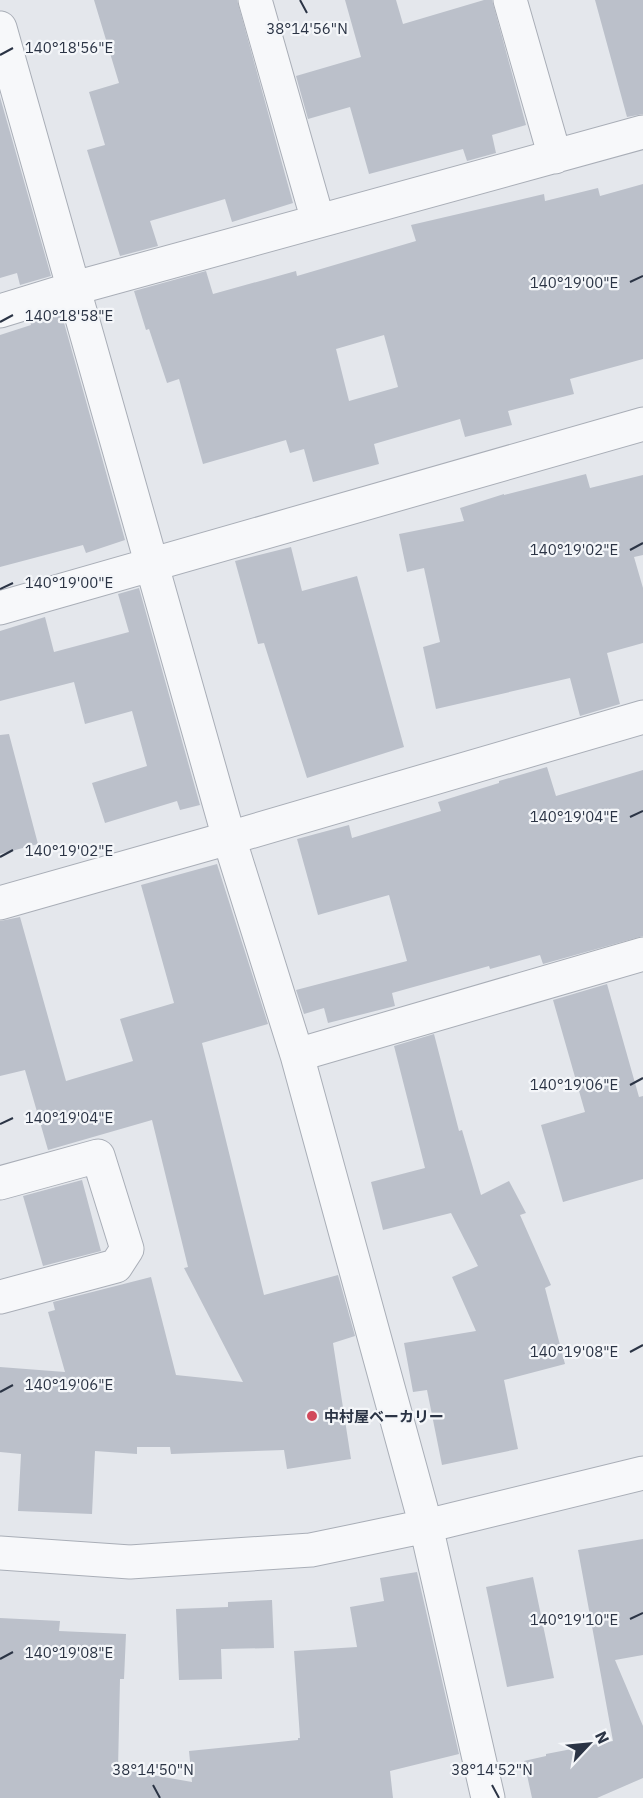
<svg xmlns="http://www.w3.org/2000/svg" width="643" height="1798" viewBox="0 0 643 1798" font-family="'IBM Plex Sans','Noto Sans JP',sans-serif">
<rect width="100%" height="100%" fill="#e4e7ec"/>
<path fill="#bbc0ca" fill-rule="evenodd" d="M94,0H237L293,203L232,222L225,199L150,221L158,246L120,256L87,150L105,145L89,92L119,83Z
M345,0H396L403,24L484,0H492L526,125L492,135L496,153L467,161L463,149L369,174L350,107L308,119L296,76L361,57Z
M595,0H643V114L627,117Z
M0,97L51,276L20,285L17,273L0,278Z
M643,184V359L570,379L574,394L508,411L512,425L465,437L460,419L374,444L379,464L313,482L304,449L290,453L286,440L203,464L179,379L167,383L149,329L146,330L134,291L206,271L213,294L296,271L297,276L416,241L411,225L544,194L545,201L598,188L600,196ZM384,335L398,387L349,401L336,349Z
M61,312L125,540L86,553L83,545L0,567V335L31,325L30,321Z
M586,474L590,488L643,475V555L634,557L643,588V643L607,653L620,704L580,716L570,678L436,709L423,647L440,642L424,568L407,572L399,534L464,521L460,508L504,494V495Z
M291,547L302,591L357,576L404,747L307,778L264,643L258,644L235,561Z
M139,588L200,805L180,810L177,801L105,823L92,783L147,766L132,711L85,724L74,682L0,701V631L45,617L54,652L129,632L118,594Z
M9,734L38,844L0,854V735Z
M547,767L556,796L643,770V936L543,964L540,955L490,969L489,966L392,993L395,1006L328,1023L324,1008L304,1014L296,990L407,961L389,895L318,915L297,839L349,825L352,838L441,811L438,802L499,783V781Z
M217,864L268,1024L202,1043L264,1295L338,1275L355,1336L333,1343L351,1459L287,1469L284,1450L171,1454L170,1447H137V1454L95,1451L92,1514L18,1511L21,1454L0,1452V1367L65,1372L48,1312L55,1310L53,1302L151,1277L176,1375L243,1382L184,1268L188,1267L152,1120L48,1150L25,1070L0,1076V921L20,917L66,1081L133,1061L120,1019L174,1003L141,885Z
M607,984L639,1097L643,1096V1179L563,1202L541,1125L585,1112L553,1000Z
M434,1034L459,1131L462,1130L481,1195L509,1181L526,1213L520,1215L551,1285L545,1288L565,1364L504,1380L518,1449L442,1465L427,1390L413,1392L404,1343L476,1331L452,1277L478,1266L451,1213L383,1230L371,1182L425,1168L394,1046Z
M82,1180L101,1251L43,1266L23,1196Z
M643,1539V1655L615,1660L643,1726V1778L597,1798H532L524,1761L546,1756V1754L613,1741L578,1550Z
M417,1572L459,1754L390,1771L393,1798H0V1618L60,1621L59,1631L126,1634L124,1679H120L118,1769L192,1782L189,1751L298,1740V1738H300L294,1651L357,1647L350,1607L384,1601L380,1578Z
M533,1577L554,1678L507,1687L486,1587Z
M272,1600L274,1648L221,1649L222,1679L179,1680L176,1609L228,1607V1602Z"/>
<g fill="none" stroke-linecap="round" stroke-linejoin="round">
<defs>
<path id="minor" d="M255,0L318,221
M510,0L555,157
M0,28L229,838L297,1055L426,1526L488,1798
M0,311L75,288L643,132
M0,608L643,424
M0,903L229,838L643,717
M297,1055L643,954
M0,1183L98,1156L127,1249L116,1266L0,1297
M0,1553L130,1562L311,1550L426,1526L643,1473"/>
</defs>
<use href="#minor" stroke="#a9aeb7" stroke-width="35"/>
<use href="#minor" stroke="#f7f8fa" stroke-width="33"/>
</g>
<path fill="none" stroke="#2b3445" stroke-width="2" d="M300,0L307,13M0,55L13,48M630,282L643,276M0,322L13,315M630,550L643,543M0,589L13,583M630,817L643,811M0,857L13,850M630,1085L643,1078M0,1124L13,1118M630,1352L643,1345M0,1392L13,1385M630,1619L643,1613M0,1659L13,1652M153,1785L160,1798M492,1785L499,1798"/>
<circle fill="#d1495b" stroke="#f4f6f9" stroke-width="2" cx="312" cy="1416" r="6"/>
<g text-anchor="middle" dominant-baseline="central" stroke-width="4.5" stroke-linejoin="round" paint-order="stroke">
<g font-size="15" font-weight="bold" fill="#2b3445" stroke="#f4f6f9" text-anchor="start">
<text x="324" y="1416">中村屋ベーカリー</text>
</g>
</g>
<g font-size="15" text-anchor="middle" fill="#2b3445" stroke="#f4f6f9" stroke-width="4.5" stroke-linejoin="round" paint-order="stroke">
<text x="307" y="34">38°14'56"N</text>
<text x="69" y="53">140°18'56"E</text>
<text x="574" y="288">140°19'00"E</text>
<text x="69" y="321">140°18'58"E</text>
<text x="574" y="555">140°19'02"E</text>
<text x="69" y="588">140°19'00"E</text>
<text x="574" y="822">140°19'04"E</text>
<text x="69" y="856">140°19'02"E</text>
<text x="574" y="1090">140°19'06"E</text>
<text x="69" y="1123">140°19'04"E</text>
<text x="574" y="1357">140°19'08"E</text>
<text x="69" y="1390">140°19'06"E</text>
<text x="574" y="1625">140°19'10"E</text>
<text x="69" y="1658">140°19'08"E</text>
<text x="153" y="1775">38°14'50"N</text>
<text x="492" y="1775">38°14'52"N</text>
</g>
<g transform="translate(589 1744) rotate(64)" stroke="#f4f6f9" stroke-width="4.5" paint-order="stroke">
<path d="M0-4.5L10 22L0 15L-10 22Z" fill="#2b3445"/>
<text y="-9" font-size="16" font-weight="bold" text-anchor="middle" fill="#2b3445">N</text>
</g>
</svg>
